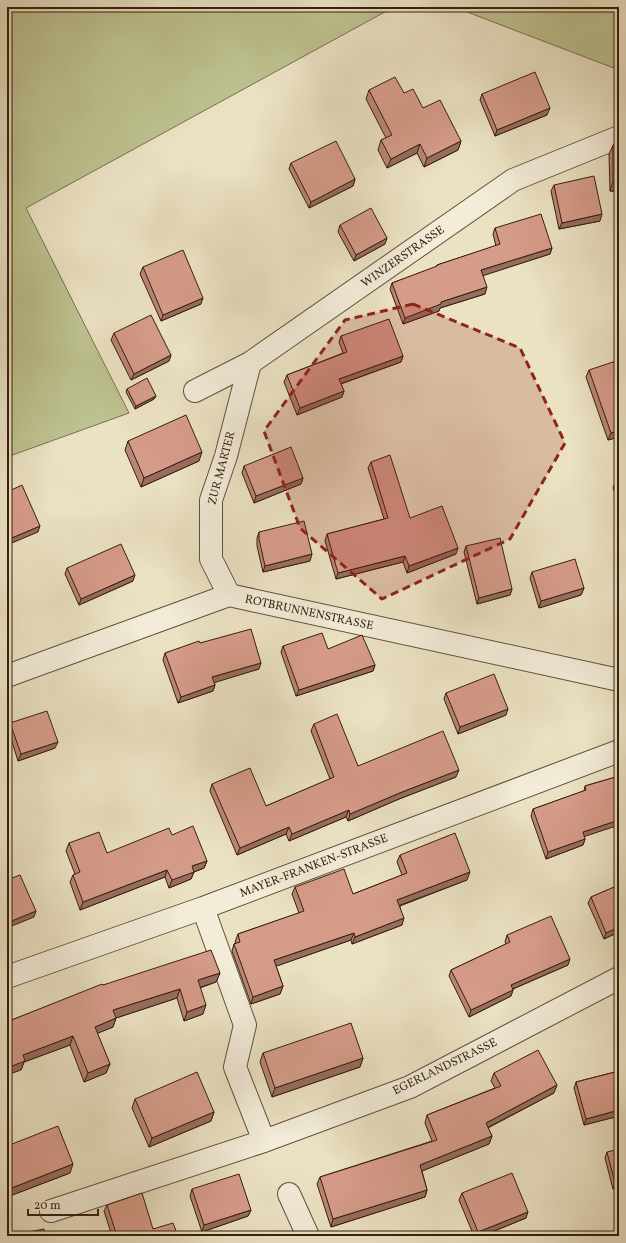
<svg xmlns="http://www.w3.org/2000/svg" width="626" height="1243" viewBox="0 0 626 1243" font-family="Vollkorn,serif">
<rect width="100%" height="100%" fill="#ebe2c4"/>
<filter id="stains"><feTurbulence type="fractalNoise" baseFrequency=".005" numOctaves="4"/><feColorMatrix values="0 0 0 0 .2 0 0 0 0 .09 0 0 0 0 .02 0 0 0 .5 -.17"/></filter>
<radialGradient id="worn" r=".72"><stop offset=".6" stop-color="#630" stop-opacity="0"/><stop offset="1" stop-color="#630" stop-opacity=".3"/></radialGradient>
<path fill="#bdc290" stroke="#7a704e" d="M7,7H394L26,208L129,413L7,457Z
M454,7H619V70Z"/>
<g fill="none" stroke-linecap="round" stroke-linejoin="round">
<defs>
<path id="minor" d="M195,391L250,363L513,180L619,137
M229,595L211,559V500L226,456L250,363
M7,676L229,595L619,680
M203,908L245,1025L235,1067L264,1141
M7,977L203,908L619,751
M289,1194L308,1236
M51,1211L264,1141L410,1087L619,978"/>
</defs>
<use href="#minor" stroke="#63503a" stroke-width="24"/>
<use href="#minor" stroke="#f2ecd9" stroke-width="22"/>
</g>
<path fill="#b88677" stroke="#361f0c" d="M369,90L404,93L423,108L461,141L458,150L424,167L417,153L387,168L378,150L381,140L386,138L366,99Z
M482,94L547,115L495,136L480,100Z
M619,143V191H610L609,154L613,145Z
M291,163L355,179L353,186L309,208L289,169Z
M554,185L600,221L559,229L551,191Z
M340,225L385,244L354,261L338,232Z
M495,228L552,248L550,254L483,275L485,294L440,308L439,311L403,324L390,289L392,283L436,267L437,265L496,246L493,234Z
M143,267L201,304L161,321L140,274Z
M114,333L171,355L169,361L131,380L111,340Z
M341,336L403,356L401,362L341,384L344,391L342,397L297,415L284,382L287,375L343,353L339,342Z
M589,370L619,437L608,440L586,377Z
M127,389L156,396L154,399L135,409L126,392Z
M128,441L199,461L141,487L125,450Z
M371,462L410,518L456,554L407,573L403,562L336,579L325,541L327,534L384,519L368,468Z
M244,466L303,478L301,484L254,503L242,473Z
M619,482V503L613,488L615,483Z
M259,532L310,561L263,572L257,546V538Z
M466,546L512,589L510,595L477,604L464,552Z
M67,568L133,581L79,605L65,574Z
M532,572L584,588L581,595L539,608L530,578Z
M200,643L259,669L214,682L215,685L213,691L178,703L163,660L165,653Z
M283,646L375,665L373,671L296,696L281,652Z
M446,693L506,715L458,734L444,699Z
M10,723L55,748L18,761L8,729Z
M314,724L358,766L456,777L399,799L348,821L346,817L289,841L286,834L237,855L210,791L212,784L266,806L330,779L311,731Z
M619,776L584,837L585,839L583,845L546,859L531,816L533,809L584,791L585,786Z
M69,843L107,853L207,861L204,868L194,872L191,879L169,888L165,877L80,910L70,882L73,875L75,874L66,851Z
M400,855L467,880L400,906L402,925L352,944L351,940L276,966L283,986L280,994L251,1004L232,951L234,944L236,943L235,942L238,934L299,913L292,894L295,887L353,894L402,875L397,862Z
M619,885V932L604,939L588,903L591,897Z
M507,935L568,965L513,989V990L511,996L469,1017L449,976L451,970L506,944L505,942Z
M220,973L216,982L200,988L203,1014L184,1021L177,998L116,1018L113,1027L97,1033L110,1064L106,1073L84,1082L70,1045L24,1062L21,1070L9,1021L103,985Z
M263,1053L363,1058L360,1067L272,1097L260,1062Z
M619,1071V1116L584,1125L574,1088L576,1082Z
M494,1073L554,1093L488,1128L492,1136L489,1144L422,1171L427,1190L425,1197L331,1227L317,1184L320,1177L432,1141L425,1123L427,1115L495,1088L491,1081Z
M135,1099L214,1112L211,1121L149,1147L132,1108Z
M7,1146L70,1173L7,1197Z
M607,1152L619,1187L613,1189L605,1158Z
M192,1189L251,1210L248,1216L202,1232L190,1196Z
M462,1193L526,1218L482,1236H474L459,1200Z
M107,1205L153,1229L178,1236H112L104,1211Z"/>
<path fill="#966d61" stroke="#361f0c" d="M550,108L547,115L495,136L497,130Z
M461,141L458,150L424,167L427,158Z
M420,144L417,153L387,168L391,159Z
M355,179L353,186L309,208L311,202Z
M613,182H619V191H610Z
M602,214L600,221L559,229L562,223Z
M387,238L385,244L354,261L356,255Z
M552,248L550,254L479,277L481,270Z
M487,287L485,294L440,308L439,311L403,324L405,318L441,302Z
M203,298L201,304L161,321L163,315Z
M171,355L169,361L131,380L134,374Z
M403,356L401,362L337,385L339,379Z
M344,391L342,397L297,415L300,408Z
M156,396L154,399L135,409L136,406Z
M619,431V437L608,440L611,433Z
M202,452L199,461L141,487L144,478Z
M303,478L301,484L254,503L256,496Z
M40,526L38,532L7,545V540Z
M458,548L456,554L407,573L409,566Z
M312,554L310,561L263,572L265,566Z
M405,556L403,562L336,579L338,573Z
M135,575L133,581L79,605L81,599Z
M584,588L581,595L539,608L541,601Z
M512,589L510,595L477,604L479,598Z
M261,663L259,669L210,684L212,677Z
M375,665L373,671L296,696L299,690Z
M215,685L213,691L178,703L181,697Z
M508,709L506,715L458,734L460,727Z
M58,742L55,748L18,761L21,754Z
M459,770L456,777L399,799L348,821L350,814L402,792Z
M349,810L346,817L289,841L292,834Z
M619,820V825L580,838L583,832Z
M289,827L286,834L237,855L240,848Z
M585,839L583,845L546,859L548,852Z
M207,861L204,868L194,872L191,879L169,888L172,880L192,866Z
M167,870L165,877L80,910L83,902Z
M470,872L467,880L395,907L397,900Z
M36,911L34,917L7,928V923Z
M404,918L402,925L352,944L355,937Z
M619,927V932L604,939L606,933Z
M354,933L351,940L271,968L274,960Z
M570,959L568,965L508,991L511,985Z
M220,973L216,982L195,989L198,980Z
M283,986L280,994L251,1004L253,997Z
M180,989L177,998L110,1020L113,1010Z
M513,990L511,996L469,1017L471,1010Z
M206,1005L203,1014L184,1021L187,1012Z
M116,1018L113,1027L91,1036L95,1027Z
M73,1036L70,1045L24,1062L21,1070L7,1075V1068L23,1055Z
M363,1058L360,1067L272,1097L275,1088Z
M110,1064L106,1073L84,1082L88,1073Z
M557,1085L554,1093L483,1130L486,1123Z
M619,1110V1116L584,1125L586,1119Z
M214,1112L211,1121L149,1147L152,1138Z
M492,1136L489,1144L417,1173L420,1165Z
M73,1164L70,1173L7,1197V1194L9,1189Z
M619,1182V1187L613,1189L615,1183Z
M427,1190L425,1197L331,1227L333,1219Z
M251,1210L248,1216L202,1232L204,1225Z
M528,1212L526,1218L482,1236H476L478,1232Z"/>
<path fill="#d69c8a" stroke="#361f0c" d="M535,72L550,108L497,130L482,94Z
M395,77L404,93L413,89L423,108L440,100L461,141L427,158L420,144L391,159L381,140L392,135L369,90Z
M336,141L355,179L311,202L291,163Z
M619,143V182H613V145Z
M594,176L602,214L562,223L554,185Z
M371,208L387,238L356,255L340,225Z
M541,214L552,248L481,270L487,287L441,302V304L405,318L392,283L437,266V265L500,244L495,228Z
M183,250L203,298L163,315L143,267Z
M151,315L171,355L134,374L114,333Z
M389,319L403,356L339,379L344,391L300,408L287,375L347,352L341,336Z
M619,360V431L611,433L589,370Z
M147,378L156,396L136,406L127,389Z
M186,415L202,452L144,478L128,441Z
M291,447L303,478L256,496L244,466Z
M390,455L410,518L442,506L458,548L409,566L405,556L338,573L327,534L388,518L371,462Z
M619,482V492L615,483Z
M22,485L40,526L7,540V492Z
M304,521L312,554L265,566L259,539V532Z
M500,538L512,589L479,598L466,546Z
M121,544L135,575L81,599L67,568Z
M575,559L584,588L541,601L532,572Z
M251,629L261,663L212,677L215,685L181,697L165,653L199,641L200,643Z
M322,633L328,649L362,635L375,665L299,690L283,646Z
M494,674L508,709L460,727L446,693Z
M47,711L58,742L21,754L10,723Z
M337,714L358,766L443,731L459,770L402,792L350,814L349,810L292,834L289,827L240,848L212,784L250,768L266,806L334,777L314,724Z
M619,776V820L583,832L585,839L548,852L533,809L586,790L585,786Z
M193,826L207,861L192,866L194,872L172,880L167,870L83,902L73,875L80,872L69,843L99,832L107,853L169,828L172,835Z
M455,833L470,872L397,900L404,918L355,937L354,933L274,960L283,986L253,997L234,944L240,942L238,934L304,911L295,887L344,869L353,894L407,873L400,855Z
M20,875L36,911L7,923V880Z
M619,885V927L606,933L591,897Z
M551,916L570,959L511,985L513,990L471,1010L451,970L510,942L507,935Z
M211,950L220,973L198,980L206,1005L187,1012L180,989L113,1010L116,1018L95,1027L110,1064L88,1073L73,1036L23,1055L25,1061L7,1068V1016L9,1021L102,984L103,985Z
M351,1023L363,1058L275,1088L263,1053Z
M538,1050L557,1085L486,1123L492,1136L420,1165L427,1190L333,1219L320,1177L437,1140L427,1115L501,1086L494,1073Z
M619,1071V1110L586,1119L576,1082Z
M197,1072L214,1112L152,1138L135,1099Z
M58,1126L73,1164L9,1189L7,1183V1146Z
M619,1149V1182L615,1183L607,1152Z
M512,1173L528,1212L478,1232L462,1193Z
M239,1174L251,1210L204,1225L192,1189Z
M142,1193L153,1229L173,1223L178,1236H117L107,1205Z
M44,1229L45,1236H7Z"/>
<path fill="#8f2418" fill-opacity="0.2" stroke="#8f2418" stroke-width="3" stroke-dasharray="8 5" stroke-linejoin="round" d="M413,304L520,348L565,443L510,539L382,599L300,528L264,431L345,320Z"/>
<g text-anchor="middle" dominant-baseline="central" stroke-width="4" stroke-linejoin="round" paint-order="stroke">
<g font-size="12" fill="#361f0c" stroke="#f2ecd9">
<text transform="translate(403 257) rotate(-35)">WINZERSTRASSE</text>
<text transform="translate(222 468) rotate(-75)">ZUR MARTER</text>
<text transform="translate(309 613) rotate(12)">ROTBRUNNENSTRASSE</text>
<text transform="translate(314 866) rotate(-21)">MAYER-FRANKEN-STRASSE</text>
<text transform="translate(445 1067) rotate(-26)">EGERLANDSTRASSE</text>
</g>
</g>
<rect width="626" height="1243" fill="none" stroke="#ebe2c4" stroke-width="24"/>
<rect x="8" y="8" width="610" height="1227" fill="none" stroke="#361f0c" stroke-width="2"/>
<rect x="12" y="12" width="602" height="1219" fill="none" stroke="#361f0c"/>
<path d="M28 1209v6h70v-6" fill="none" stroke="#361f0c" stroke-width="2"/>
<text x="34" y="1209" font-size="12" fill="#361f0c" stroke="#f2ecd9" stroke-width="3" paint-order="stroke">20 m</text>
<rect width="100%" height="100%" filter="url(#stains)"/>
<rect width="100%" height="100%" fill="url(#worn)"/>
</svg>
